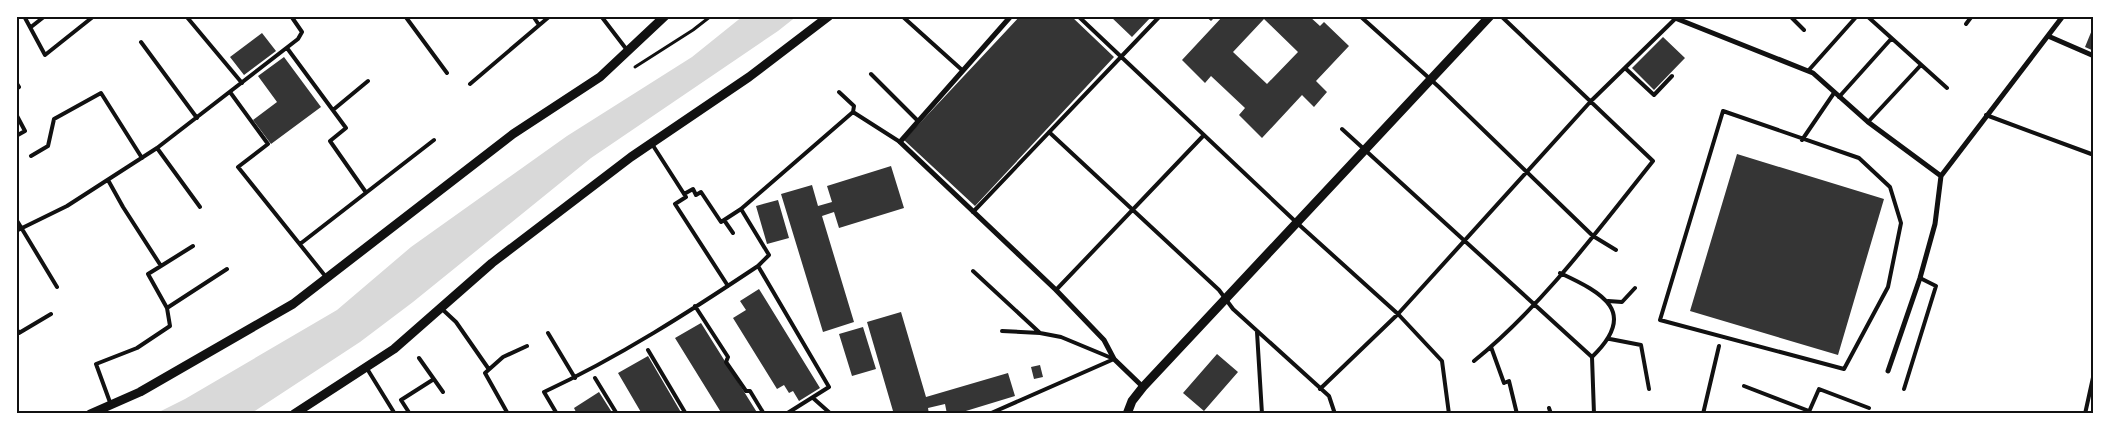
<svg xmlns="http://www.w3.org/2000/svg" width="2110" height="430" viewBox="0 0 2110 430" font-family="Cabin,sans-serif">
<rect width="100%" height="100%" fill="#fff"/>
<path fill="#d9d9d9" d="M743,16H797L778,31L591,158L413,302L360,342L250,414H155L185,399L337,310L411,247L567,136L692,57Z"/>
<path fill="#353535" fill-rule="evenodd" d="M1020,16H1071L1114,57L975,206L904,140Z
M1110,16H1152L1132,37Z
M1205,16H1216L1211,21Z
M1223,16H1309L1320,26L1324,22L1349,46L1316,81L1327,92L1314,107L1302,95L1262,138L1239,115L1245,108L1211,76L1205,83L1182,60ZM1264,19L1298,52L1267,84L1233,52Z
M2094,25V51L2085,47Z
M262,33L276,51L244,75L230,57Z
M1663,37L1685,58L1654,90L1632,68Z
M284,57L321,107L271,144L253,120L277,102L258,76Z
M1737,154L1884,199L1838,355L1690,311Z
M891,166L904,208L839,228L834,212L822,216L854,322L823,332L781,194L812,185L818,206L832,202L827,186Z
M778,200L789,238L767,244L756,206Z
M759,289L820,388L799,401L793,391L789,393L784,385L777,389L733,318L746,310L740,301Z
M901,312L926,397L1008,373L1015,396L956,414H947L945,404L928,408L929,414H885L893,411L867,322Z
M701,323L758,414H722L675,338Z
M863,327L876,369L852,376L839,334Z
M1217,354L1238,372L1204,411L1183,393Z
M648,356L682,414H642L618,373Z
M1040,365L1043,377L1034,379L1031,367Z
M599,392L613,414H577L574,408Z"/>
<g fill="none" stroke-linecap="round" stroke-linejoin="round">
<path stroke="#111" stroke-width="3" d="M635,67L693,30L711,16"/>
<path stroke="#111" stroke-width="4" d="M24,16L45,55L94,16
M186,16L242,83
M405,16L447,73
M533,16L539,25
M601,16L627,50
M902,16L962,70
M1078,16L1296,222L1398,314L1442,361L1449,414
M1360,16L1439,87L1593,236L1616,250
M1790,16L1804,30
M1867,16L1947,88
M1966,24L1972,16
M31,27L45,16
M141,42L197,118
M287,48L346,128L330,141L365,191
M1625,68L1654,95L1672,76
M1808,71L1857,16
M871,74L918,121
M16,82L19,87L16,89
M470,84L550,16
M230,92L268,144L238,167L326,277
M839,92L854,106L853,112
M1839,97L1891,39
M333,110L368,81
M1723,111L1859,158L1890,187L1901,223L1888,287L1844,369L1660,320Z
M853,112L900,142
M16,114L25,131L16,136
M1986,115L2094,155
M1868,122L1920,66
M1342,129L1592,357
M1049,132L1219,290L1233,309L1329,396L1335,414
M1802,140L1834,93
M652,144L686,197L675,204L728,286
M157,148L200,207
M31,156L48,146L54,119L101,93L142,158
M108,180L123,207L161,266L148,274L167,308L227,269
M684,194L693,189L696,195L701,192L721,222L741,209
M973,212L1160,16
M16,219L57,287
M724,220L733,233
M16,231L67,206L157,148L298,39L302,32L291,16
M300,244L434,140
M161,266L193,246
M758,266L829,387L786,414
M973,271L1040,333
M1560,273C1603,293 1639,312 1592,357
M1056,290L1204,135
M1608,301L1622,302L1635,288
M695,306L728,357L726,362L746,391H750L764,414
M442,309L456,322L488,368
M16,328L19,333L51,314
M1002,331L1040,333L1061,337L1114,359
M1257,332L1262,414
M548,333L575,378
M1610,339L1641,345L1649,389
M1491,347L1504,383L1509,381L1517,414
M648,350L686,414
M1592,357L1594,414
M419,358L443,392
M1474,361C1543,305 1598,230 1653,161L1501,16
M366,367L395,414
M595,378L617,414
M1744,386L1809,411
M1320,389L1398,314L1591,101L1676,18
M1904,389L1936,286L1920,278
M813,398L831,414
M111,405L96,364L137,348L170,326L167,308
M1549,408L1551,414
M1676,413L1678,414
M410,414L401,400L434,379
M508,414L485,373L503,357L527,346
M557,414L544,392C619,357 689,312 758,266L769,255L741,209L853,112
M989,414L1114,359
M1703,414L1719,346
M1808,414L1819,389L1869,408
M2085,414L2094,373"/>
<path stroke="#111" stroke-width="5" d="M1011,16L900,142L1056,290L1104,340L1114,359L1143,387
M1670,16L1813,73L1868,122L1941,176
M2048,36L2094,56
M1888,371L1920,278L1935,224L1941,176L2063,16"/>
<path stroke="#111" stroke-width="9" d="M90,414L140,392L293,304L513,134L600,77L665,16
M294,414L394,349L492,263L631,157L749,77L829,16
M1127,414L1132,401L1143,387L1490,16"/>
</g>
<rect width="2110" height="430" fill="none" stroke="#ffffff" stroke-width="35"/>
<rect x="18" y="18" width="2074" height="394" fill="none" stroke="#111" stroke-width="2"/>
</svg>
